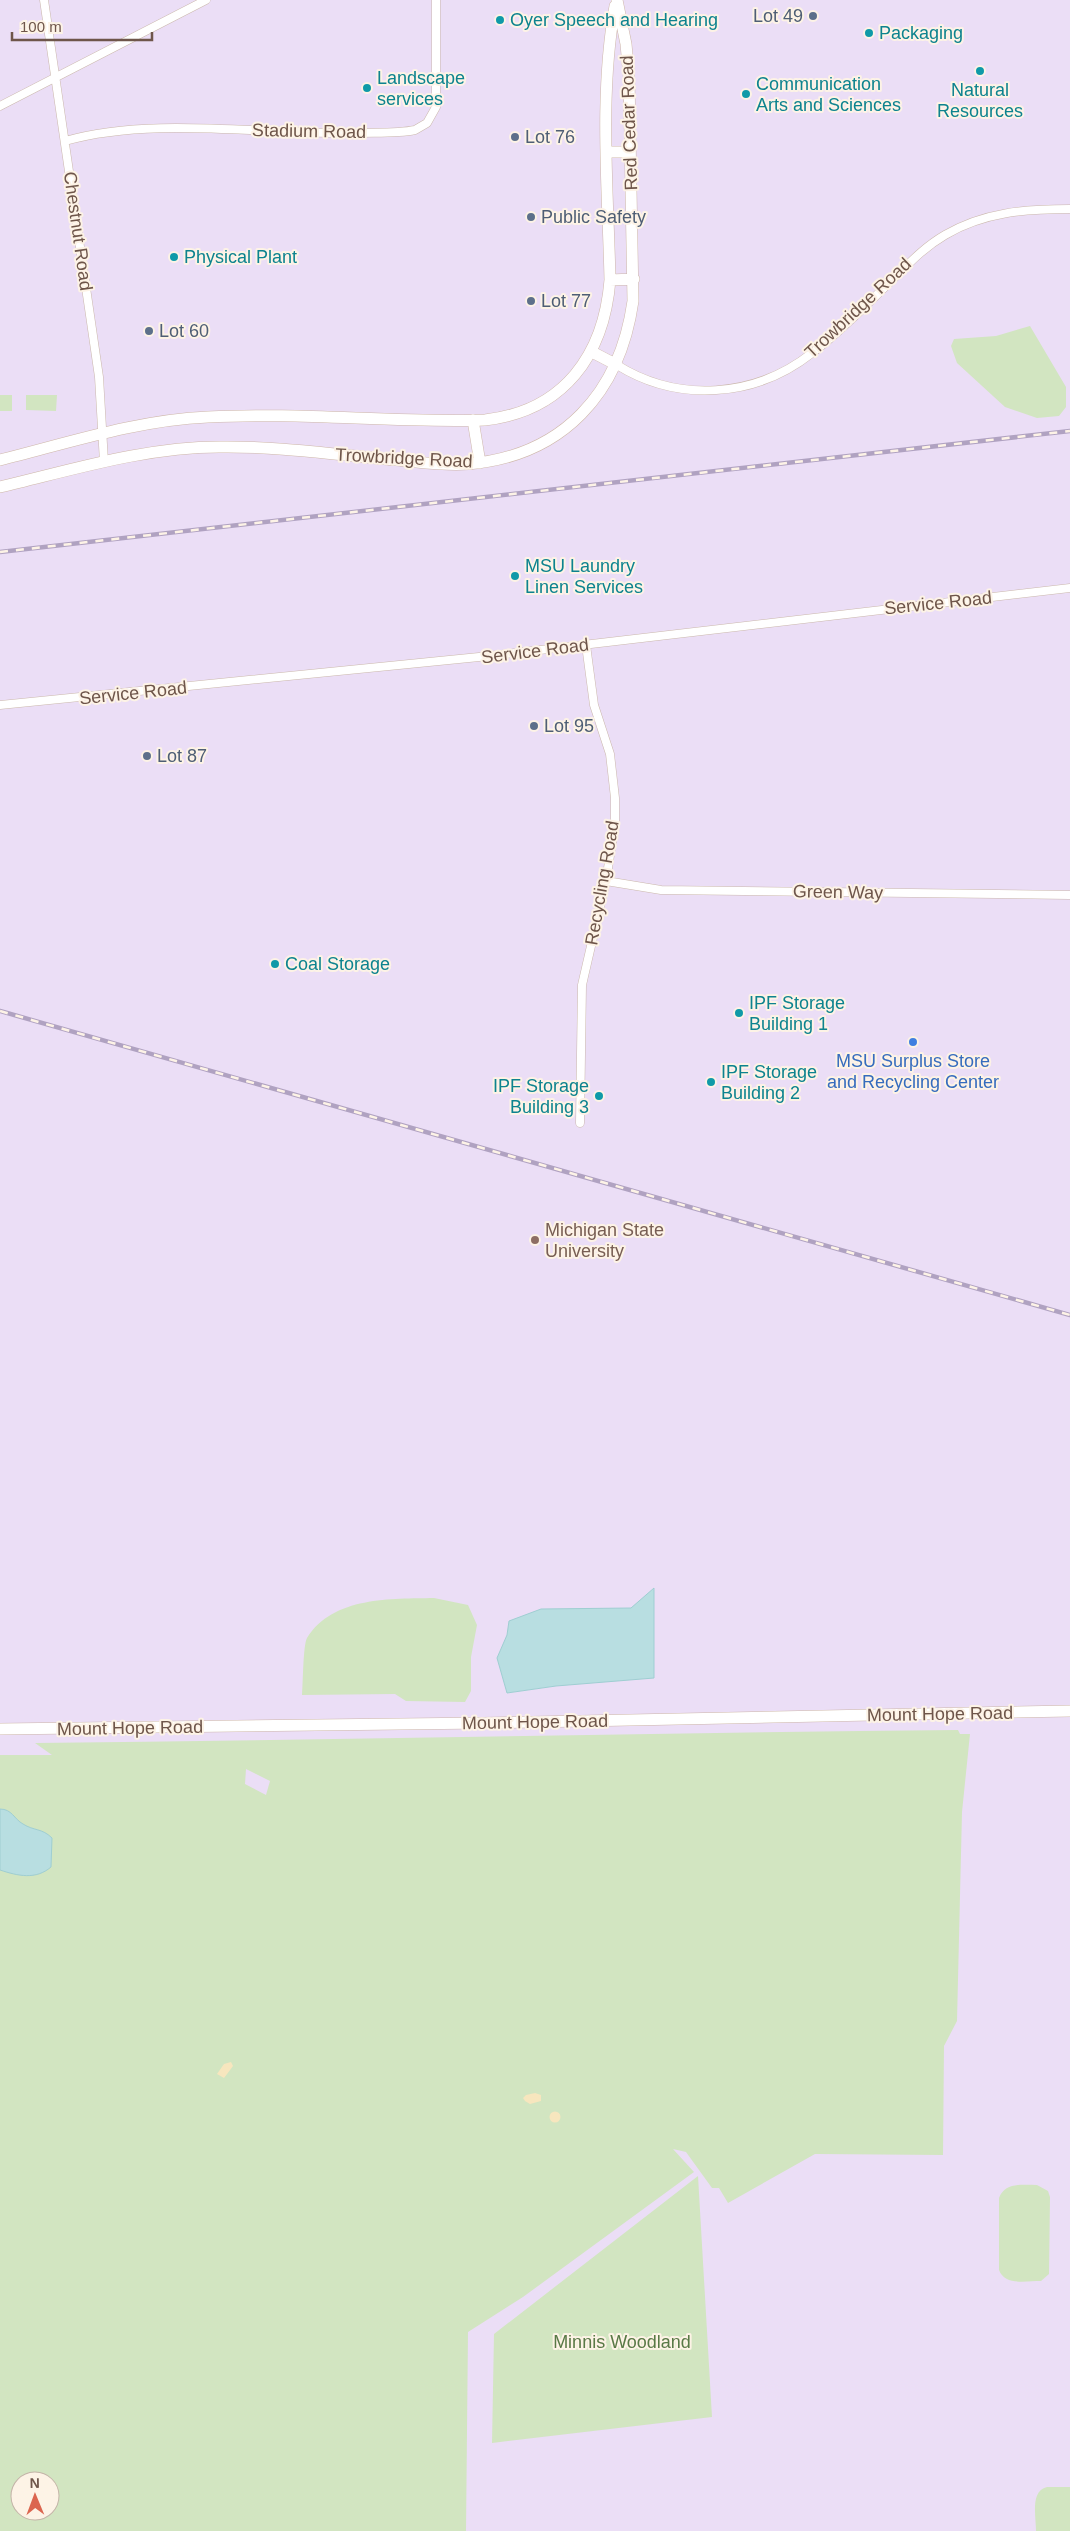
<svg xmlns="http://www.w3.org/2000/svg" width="1070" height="2531" viewBox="0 0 1070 2531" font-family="Helvetica,sans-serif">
<rect width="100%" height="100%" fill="#faeee1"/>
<path fill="#ebdef6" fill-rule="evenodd" d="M0,0H1070V2531H0ZM20,2481H50V2511H20Z"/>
<path fill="#d2e5c1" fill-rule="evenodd" d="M1030,326L1066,387V407L1059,416L1037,418L1005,407L957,363L951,346L954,339L996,336Z
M0,395H12V411H0Z
M26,395H57L56,411L26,410Z
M434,1598L468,1605L477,1625L471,1657V1691L465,1702L406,1701L395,1694L302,1695C303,1685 303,1645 307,1638C333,1596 392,1599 434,1598Z
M958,1730L960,1734H970L962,1812L957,2021L944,2046L943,2155L815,2154L728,2203L719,2188H712L686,2152L673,2149L694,2172L523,2297L468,2332L466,2531H0V1755H52L35,1743C343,1740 650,1733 958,1730ZM246,1769L270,1781L266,1795L245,1784ZM20,2481H50V2511H20Z
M698,2176L712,2417L492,2443L494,2334Z
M1037,2185L1048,2191L1050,2197L1049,2274L1041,2281C1026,2281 1005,2286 999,2270V2198C1005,2182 1022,2185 1037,2185Z
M1047,2487H1070V2531H1036C1036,2516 1030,2491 1047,2487Z"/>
<path fill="#f7e6be" d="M231,2062L233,2066L224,2078L217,2074L224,2064Z
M535,2093L541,2095V2101L530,2104L525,2101L523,2098L526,2095Z
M549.5 2117a5.5 5.5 0 1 1 11 0a5.5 5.5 0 1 1-11 0Z"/>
<path fill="#b8dee1" stroke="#9fced2" d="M654,1588V1678L556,1686L507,1693L497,1658L507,1635L509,1621L541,1609L631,1608Z
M0,1809C12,1809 14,1819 23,1824C34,1831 42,1828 52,1838L51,1867C36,1880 18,1876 0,1870Z"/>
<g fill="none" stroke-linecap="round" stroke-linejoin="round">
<defs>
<path id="street" d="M44,0L99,377L104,462
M0,106L206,0
M65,141C152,116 263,135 354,133C374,132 396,134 415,130L427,123L436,107V0
M617,365C678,403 755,398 812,353C838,334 862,309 885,287C905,268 921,249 945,235C984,212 1026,209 1070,209
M0,705L489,656L1070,588
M606,881L661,890L1070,895
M580,1123L582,985L606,881L615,823V798L610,754L594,705L586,645"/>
<path id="secondary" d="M607,152H630
M610,280L634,279
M592,352L617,365
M473,420L480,463
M0,460C68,443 137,420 208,417C300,412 393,423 485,420C564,411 604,355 610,280C608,189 599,96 615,6
M0,487C72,470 145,447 219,447C278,446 338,455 396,460C420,462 444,466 468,464C563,456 620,393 633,301L629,77L626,44L617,0
M0,1729L484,1723L1070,1711"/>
</defs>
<use href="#street" stroke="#cbb8ac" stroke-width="9"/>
<use href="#secondary" stroke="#ceb7a9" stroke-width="12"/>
<use href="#street" stroke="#fff" stroke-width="8"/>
<use href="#secondary" stroke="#fff" stroke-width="11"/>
<defs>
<path id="rail" d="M0,552L1070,431
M0,1011L1070,1315"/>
</defs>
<use href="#rail" stroke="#b0a2c1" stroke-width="4.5"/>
<use href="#rail" stroke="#fdf3e6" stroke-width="2.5" stroke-dasharray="8" stroke-linecap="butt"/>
</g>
<g fill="#5c6f8a" stroke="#fdf3e6" stroke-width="2">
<circle cx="813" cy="16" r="5"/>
<circle cx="515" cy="137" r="5"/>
<circle cx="531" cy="217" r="5"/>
<circle cx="531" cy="301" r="5"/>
<circle cx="149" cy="331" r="5"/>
<circle cx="534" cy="726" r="5"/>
<circle cx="147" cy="756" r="5"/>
</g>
<g fill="#0f9aa8" stroke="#fdf3e6" stroke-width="2">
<circle cx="500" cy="20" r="5"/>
<circle cx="869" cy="33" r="5"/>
<circle cx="980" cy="71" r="5"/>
<circle cx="367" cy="88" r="5"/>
<circle cx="746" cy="94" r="5"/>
<circle cx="174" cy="257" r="5"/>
<circle cx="515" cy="576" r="5"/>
<circle cx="275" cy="964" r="5"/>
<circle cx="739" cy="1013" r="5"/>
<circle cx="711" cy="1082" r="5"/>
<circle cx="599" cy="1096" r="5"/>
</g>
<circle fill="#3f7fe0" stroke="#fdf3e6" stroke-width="2" cx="913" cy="1042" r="5"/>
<circle fill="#8d6e63" stroke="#fdf3e6" stroke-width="2" cx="535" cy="1240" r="5"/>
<g text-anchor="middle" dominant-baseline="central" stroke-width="4" stroke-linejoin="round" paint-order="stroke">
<g font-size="18" fill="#4e5e75" stroke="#fdf3e6" text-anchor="start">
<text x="803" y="16" text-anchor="end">Lot 49</text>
<text x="525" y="137">Lot 76</text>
<text x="541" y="217">Public Safety</text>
<text x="541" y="301">Lot 77</text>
<text x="159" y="331">Lot 60</text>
<text x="544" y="726">Lot 95</text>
<text x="157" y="756">Lot 87</text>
</g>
<g font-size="18" fill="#0d838f" stroke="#fdf3e6" text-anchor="start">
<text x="510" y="20">Oyer Speech and Hearing</text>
<text x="879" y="33">Packaging</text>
<text x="377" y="78">Landscape<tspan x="377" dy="21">services</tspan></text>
<text x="756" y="84">Communication<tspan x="756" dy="21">Arts and Sciences</tspan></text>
<text x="980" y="90" text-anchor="middle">Natural<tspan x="980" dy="21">Resources</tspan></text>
<text x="184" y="257">Physical Plant</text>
<text x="525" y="566">MSU Laundry<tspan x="525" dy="21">Linen Services</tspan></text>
<text x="285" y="964">Coal Storage</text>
<text x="749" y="1003">IPF Storage<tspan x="749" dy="21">Building 1</tspan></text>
<text x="721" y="1072">IPF Storage<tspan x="721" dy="21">Building 2</tspan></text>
<text x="589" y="1086" text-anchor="end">IPF Storage<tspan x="589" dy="21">Building 3</tspan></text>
</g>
<g font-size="18" fill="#6e554a" stroke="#fdf3e6">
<text transform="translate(629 123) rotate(-92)">Red Cedar Road</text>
<text transform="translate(309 131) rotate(1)">Stadium Road</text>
<text transform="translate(78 231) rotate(82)">Chestnut Road</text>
<text transform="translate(858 308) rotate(-43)">Trowbridge Road</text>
<text transform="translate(404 458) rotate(3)">Trowbridge Road</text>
<text transform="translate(938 603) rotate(-6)">Service Road</text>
<text transform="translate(535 651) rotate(-7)">Service Road</text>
<text transform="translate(133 693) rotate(-6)">Service Road</text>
<text transform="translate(602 883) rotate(-80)">Recycling Road</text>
<text transform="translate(838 892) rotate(1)">Green Way</text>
<text transform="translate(940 1714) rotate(-1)">Mount Hope Road</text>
<text transform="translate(535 1722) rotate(-1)">Mount Hope Road</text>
<text transform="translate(130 1728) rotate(-1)">Mount Hope Road</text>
</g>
<g font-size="18" fill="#366cbe" stroke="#fdf3e6">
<text x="913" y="1061">MSU Surplus Store<tspan x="913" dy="21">and Recycling Center</tspan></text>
</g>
<g font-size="18" fill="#785e54" stroke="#fdf3e6" text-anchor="start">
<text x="545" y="1230">Michigan State<tspan x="545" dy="21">University</tspan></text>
</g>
<g font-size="18" fill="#597946" stroke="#fdf3e6">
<text x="622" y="2342">Minnis Woodland</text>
</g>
</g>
<g transform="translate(35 2496) rotate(359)"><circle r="24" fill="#fdf3e6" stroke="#c4b4a8"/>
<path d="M0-4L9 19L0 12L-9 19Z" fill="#db654f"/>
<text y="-8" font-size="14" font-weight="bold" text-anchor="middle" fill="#6e554a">N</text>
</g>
<path d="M12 32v8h140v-8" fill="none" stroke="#6e554a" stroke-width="2.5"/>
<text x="20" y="32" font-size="15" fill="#6e554a" stroke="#fdf3e6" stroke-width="4" paint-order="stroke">100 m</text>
</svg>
